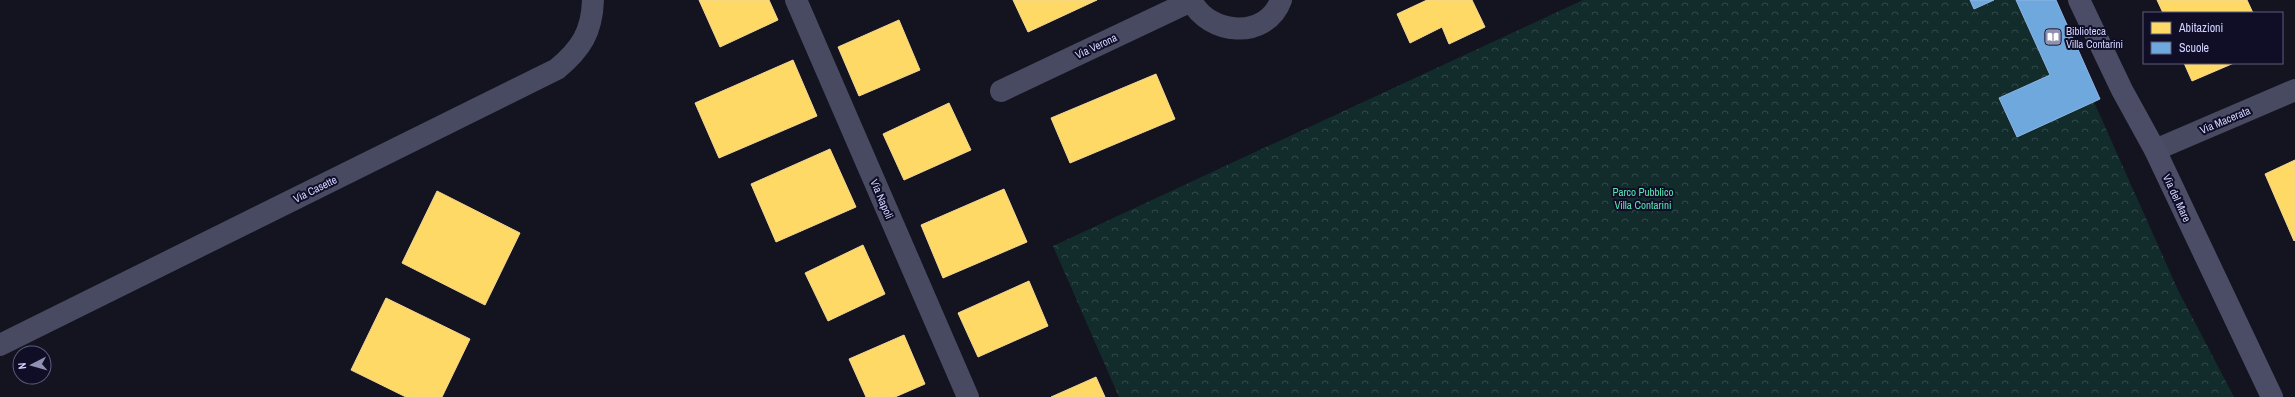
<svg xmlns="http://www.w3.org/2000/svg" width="2295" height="397" viewBox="0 0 2295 397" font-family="'Archivo Narrow',sans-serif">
<defs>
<pattern id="park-crowns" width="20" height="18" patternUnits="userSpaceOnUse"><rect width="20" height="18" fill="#112c2a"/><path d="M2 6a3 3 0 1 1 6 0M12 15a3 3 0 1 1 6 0" fill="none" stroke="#334a4a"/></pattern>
</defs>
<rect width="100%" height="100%" fill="#141420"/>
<path fill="url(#park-crowns)" d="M1583,0H1970L1974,9L1994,0H2016L2050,75L1999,98L2016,137L2094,102L2178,290L2234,397H1119L1053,246Z"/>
<path fill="#ffd966" stroke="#f2d794" d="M699,0H769L778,20L720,47Z
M1013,0H1097L1028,32Z
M1427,0H1472L1485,27L1449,44L1442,27L1410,43L1397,14Z
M2157,0H2247L2253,13H2163Z
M899,20L920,70L859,96L838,47Z
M793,60L817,116L719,158L695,103Z
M2184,63H2234L2192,81Z
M1156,74L1175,119L1070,163L1051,118Z
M949,103L971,150L904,180L883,134Z
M830,149L856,207L776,242L751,184Z
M2295,160V240L2294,241L2265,174Z
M1004,189L1027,242L943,278L921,225Z
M437,191L520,233L485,305L402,263Z
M863,245L885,294L828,321L805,273Z
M1029,281L1048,326L978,357L958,313Z
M386,298L470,339L442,397H406L351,370Z
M904,335L925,384L895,397H866L849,359Z
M1096,377L1105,397H1051Z"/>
<path fill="#6fa8dc" stroke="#8db5e6" d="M1970,0H1994L1974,9Z
M2016,0H2056L2100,99L2017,137L1999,98L2050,75Z"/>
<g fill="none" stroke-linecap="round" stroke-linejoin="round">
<path stroke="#484a61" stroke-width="22" d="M796,0L968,397
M1191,0C1208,35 1266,41 1281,0
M1001,91L1191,1
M2155,150L2295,90
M0,345L557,69C581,49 592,32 593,0"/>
<path stroke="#4b4d67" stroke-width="22" d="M2079,0L2122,90L2155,150L2272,397"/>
</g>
<defs>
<symbol id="library-square" viewBox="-11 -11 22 22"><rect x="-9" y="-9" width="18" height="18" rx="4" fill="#9090b1" stroke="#0f0e26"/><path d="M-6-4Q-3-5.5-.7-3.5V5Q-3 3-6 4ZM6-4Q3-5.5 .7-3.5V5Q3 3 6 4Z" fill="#fff"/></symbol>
</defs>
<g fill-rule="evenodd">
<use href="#library-square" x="2043" y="27" width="20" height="20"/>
</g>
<g text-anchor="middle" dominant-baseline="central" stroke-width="4" stroke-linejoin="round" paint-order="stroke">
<g font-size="11" fill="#d2d2ff" stroke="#0f0e26" text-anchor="start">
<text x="2066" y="31">Biblioteca<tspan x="2066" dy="13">Villa Contarini</tspan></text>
</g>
<g font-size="11" fill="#d2d2ff" stroke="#0f0e26">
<text transform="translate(1096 46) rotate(-25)">Via Verona</text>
<text transform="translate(2225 120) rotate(-23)">Via Macerata</text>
<text transform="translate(315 189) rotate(-26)">Via Casette</text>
<text transform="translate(2177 198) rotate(65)">Via del Mare</text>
<text transform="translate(882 199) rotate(67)">Via Napoli</text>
</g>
<g font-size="11" fill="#59e5b2" stroke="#0f0e26">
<text x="1643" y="192">Parco Pubblico<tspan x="1643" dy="13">Villa Contarini</tspan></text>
</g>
</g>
<rect x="2143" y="12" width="140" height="52" fill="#0f0e26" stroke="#5d5c7d"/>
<rect x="2151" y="22" width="20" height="12" fill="#ffd966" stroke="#5d5c7d"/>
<text x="2179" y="32" font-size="12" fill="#d2d2ff">Abitazioni</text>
<rect x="2151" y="42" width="20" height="12" fill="#6fa8dc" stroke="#5d5c7d"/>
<text x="2179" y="52" font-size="12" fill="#d2d2ff">Scuole</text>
<g transform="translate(32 365) rotate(264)"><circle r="19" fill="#0f0e26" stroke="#5d5c7d"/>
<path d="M0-3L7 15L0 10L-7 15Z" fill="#9090b1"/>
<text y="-6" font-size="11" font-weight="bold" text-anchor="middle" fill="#d2d2ff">N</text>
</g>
</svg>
